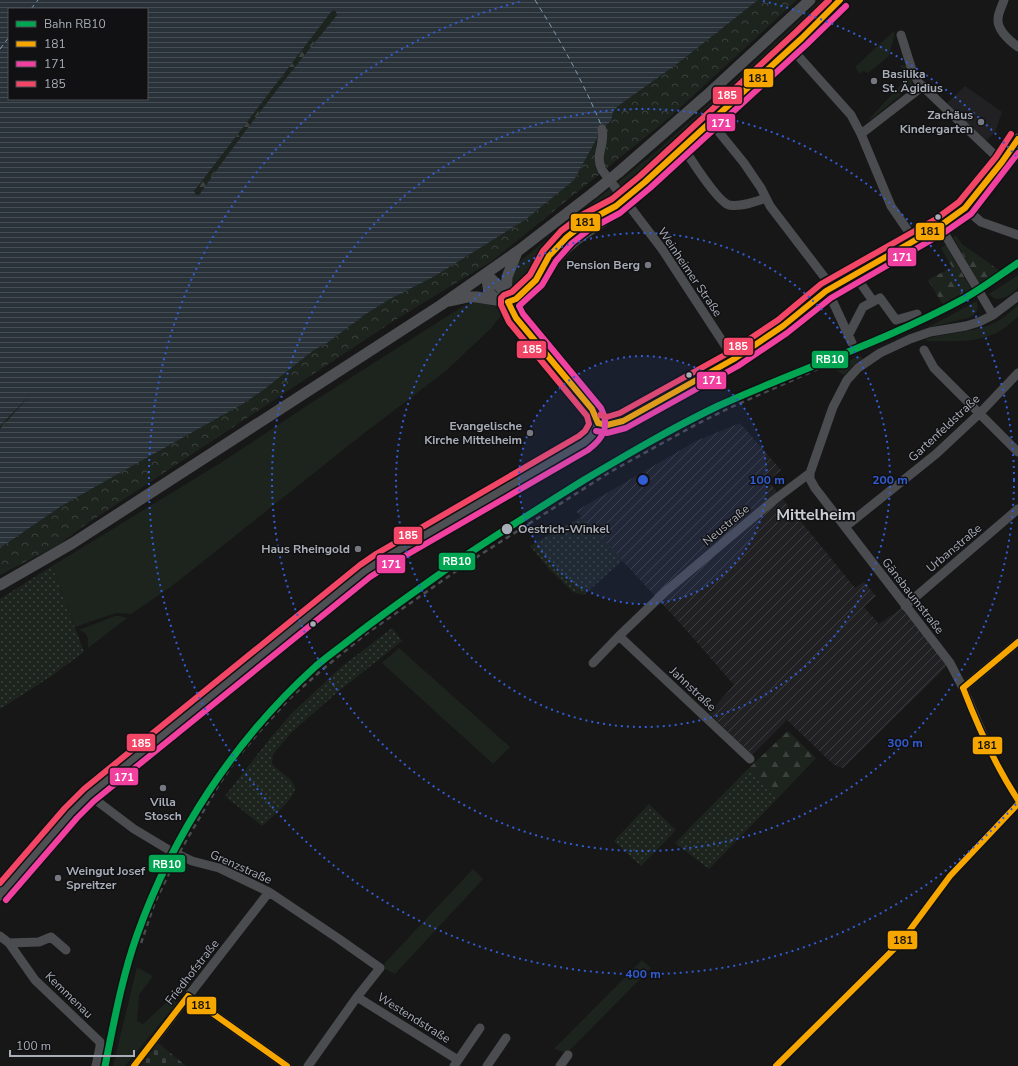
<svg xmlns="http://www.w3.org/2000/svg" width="1018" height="1066" viewBox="0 0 1018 1066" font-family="'Nunito Sans',sans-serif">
<defs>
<pattern id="industrial-furrows" width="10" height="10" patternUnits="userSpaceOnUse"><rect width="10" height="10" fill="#212123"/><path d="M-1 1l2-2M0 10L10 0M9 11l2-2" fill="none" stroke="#3e3f41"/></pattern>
<pattern id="forest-firs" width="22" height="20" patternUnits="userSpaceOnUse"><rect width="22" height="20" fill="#1d241e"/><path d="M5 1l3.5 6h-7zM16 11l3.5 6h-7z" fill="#3b413d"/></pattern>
<pattern id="cemetery-stones" width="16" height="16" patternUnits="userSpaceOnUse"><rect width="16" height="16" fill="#1d241e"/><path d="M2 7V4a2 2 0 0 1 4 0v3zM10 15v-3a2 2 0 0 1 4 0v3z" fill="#3b413d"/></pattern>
<pattern id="park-crowns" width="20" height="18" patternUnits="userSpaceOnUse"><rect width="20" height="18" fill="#1d241e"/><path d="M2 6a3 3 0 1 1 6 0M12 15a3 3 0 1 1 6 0" fill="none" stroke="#3b413d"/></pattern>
<pattern id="garden-dots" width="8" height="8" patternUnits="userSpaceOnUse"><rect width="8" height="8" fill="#1d241e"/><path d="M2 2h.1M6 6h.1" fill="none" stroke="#3b413d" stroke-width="1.8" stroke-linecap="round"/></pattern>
<pattern id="water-rules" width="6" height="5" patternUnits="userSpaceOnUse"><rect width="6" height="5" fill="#2a3239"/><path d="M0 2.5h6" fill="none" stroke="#464d54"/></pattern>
</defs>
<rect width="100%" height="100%" fill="#171717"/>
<path fill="#212123" d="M965,86L1002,112L995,132L985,142L946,104Z"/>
<path fill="url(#industrial-furrows)" d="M740,423L781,470L768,481L855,588L864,582L876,596L864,607L879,624L905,606L950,663L843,768L834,765L787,720L752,755L709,713L734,685L680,623L576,511L696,441Z"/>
<path fill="#1d241e" d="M821,0H834L803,31L712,114L643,181L573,225L537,263L532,275L527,283L523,286L517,287L513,285L511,282L517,265L519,262L658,150L740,76Z
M894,31V37L889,56L868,73L863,71L860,74L855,67Z
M904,65L907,66L913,85L869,121L870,118L905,80V72L900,66Z
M956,236L962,244L969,249L962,253L953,237Z
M1018,275V288C1010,295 998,305 989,294Z
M977,301C979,310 976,315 968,318L927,328Z
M478,302L494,306L504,312L492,327L447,370L358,438L172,586L131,614L116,613L75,627L52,566L222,462L314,401L465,305Z
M1018,305V316C992,345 962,341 927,341L926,339C949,332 975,333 996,322C1004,318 1011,311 1018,305Z
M860,356L863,359L853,365L844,375L832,368Z
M115,616H120L127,618L88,648C88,638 89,634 79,630Z
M399,648L510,747L493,764L382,663Z
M473,869L483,879L395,974L381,967Z
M642,960L651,968L567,1053L554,1049Z
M137,967L153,976L139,995L137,1021L143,1024L169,1000L172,999L177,1003L125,1066H113Z"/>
<path fill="url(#forest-firs)" d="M335,10L337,15C289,74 242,133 199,195H195L194,191L205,177L331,12Z
M946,245L971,289L943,305L928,280L952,267L941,248Z
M969,249L1000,271L980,284L962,253Z
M41,383L0,429V426Z
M788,731L816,758L777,799L748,769Z"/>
<path fill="url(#cemetery-stones)" d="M158,1043L186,1066H141Z"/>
<path fill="url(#park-crowns)" d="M758,0H797L669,118L492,261L392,322L85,525L58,545L0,575V548L1,547L60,507L93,488L241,405L262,391L314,350L327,343L366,314L390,299L435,276L525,220L574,180L602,129L611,121L613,112L618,106L677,64Z"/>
<path fill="url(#garden-dots)" d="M581,517L623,560L584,595L573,592L549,569L530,546Z
M52,566L84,652L50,677L0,709V599Z
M392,628L402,641L334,695L291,733L273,754L272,764L275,767L292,781L295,788C293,801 272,817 262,826L225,796L272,736L291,714L340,668Z
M748,769L777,799L709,869L675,843Z
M649,804L676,830L641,866L614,841Z"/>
<path fill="url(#water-rules)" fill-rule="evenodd" d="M0,0H758L677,64L618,106L613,112L611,121L602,129L574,180L525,220L435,276L390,299L366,314L327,343L314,350L262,391L241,405L93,488L60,507L0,548V429L30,395L0,426ZM9,9H147V99H9ZM335,10L337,15C289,74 242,133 199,195H196L194,191L205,177L331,12Z"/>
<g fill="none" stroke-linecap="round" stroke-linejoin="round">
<path stroke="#7f9bb3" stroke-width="1" stroke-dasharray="5 4" stroke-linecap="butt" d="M535,0C560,40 583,81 601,125
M31,9L38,0
M0,49L9,37"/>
<path stroke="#4b4c50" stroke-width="9" d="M1004,0C1002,6 998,13 998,19C997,30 1010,41 1018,47
M901,35L913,73L919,83L1002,162
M791,48L851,115L861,134L891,206L915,241
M710,121L744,163L761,188L770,206L832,287
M602,129C606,145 594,154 602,170L662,249L734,359
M861,134L923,86
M683,147C690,158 718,202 729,205C741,207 755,202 766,198
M965,208L981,222L1018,235
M940,226L993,315
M854,274L873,301
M536,280L549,256L567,237L586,222L616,206L645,182L802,38L840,0
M826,291L833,302L852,343
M508,302C525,297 559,255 575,242C590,230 606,221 621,210L624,207V200
M848,336L863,307L880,298L896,320L917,314
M924,350L934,368L1018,452
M810,473V479L815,488L950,663L963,688L986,742
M845,527L936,454L980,413L1018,373
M905,606L1018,509
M619,636L750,759
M593,663L619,636L666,591L774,500L810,473L833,407L847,380L858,368L880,353L910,339L930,332L966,326L979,322L993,315L1018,296
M963,688L1018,642
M89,795L134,829L169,850L192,861L219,868L269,892L339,939L380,968L357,997L308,1066
M0,936L9,943L35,980L100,1042V1047L96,1066
M9,943L39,942L51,937L66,950
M188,996L287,1066
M357,997L458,1060
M134,1066L269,892
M454,1066L480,1028
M487,1066L506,1038
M560,1066L568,1055"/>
<path stroke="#4d4f52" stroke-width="11" d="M619,172L706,96L810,0
M486,274L489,292L495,299
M506,296L507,277L517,252
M450,301L468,297H477L508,302
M598,423L607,425L623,421L734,359L783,326L826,291L940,226L965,208L1002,162L1018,139
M0,585L73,543L441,305L518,251L593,193
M0,895L71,813L89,795L365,571L380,561L584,443C595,435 602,425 594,412L516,318L501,288L486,274"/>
<path stroke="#4b4c4f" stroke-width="2.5" stroke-dasharray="5 4" stroke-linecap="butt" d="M141,943L155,902L179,853L218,786L237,758L259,732L290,698L323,669L366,634L472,560L610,472L697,424L729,408L820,368"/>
<path stroke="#4d4f52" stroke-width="11" d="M593,193L619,172"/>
<defs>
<path id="bus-1" d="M508,302L516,299L536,280L549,256L567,237L586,222L616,206L645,182L802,38L840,0
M508,302L516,318L592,409L598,423
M598,423L607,425L623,421L734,359L783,326L826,291L940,226L965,208L1002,162L1018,139
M963,688C978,727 995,765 1018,800
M963,688L1018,642
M134,1066L188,996L287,1066
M776,1066L901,942L950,876L1018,804"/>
<path id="bus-2" d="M596,431L607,433L626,428L738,366L787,333L831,298L945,232L971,214L1018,153
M6,900L77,818L94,801L370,577L384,568L588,450C604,438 610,426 601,408L523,314L519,306L542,285L556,261L572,243L590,229L620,213L650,188L807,44L846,6"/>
<path id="bus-3" d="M600,415L607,417L620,413L730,352L778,320L821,284L936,219L959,202L996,157L1011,134
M0,883L65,808L84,789L360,565L376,554L579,436L585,431L589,424L587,416L509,322L501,305V298L504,295L512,292L530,275L543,251L561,231L582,215L612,199L640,176L796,32L829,0"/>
</defs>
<use href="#bus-1" stroke="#111113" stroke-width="9"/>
<use href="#bus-2" stroke="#111113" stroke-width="9"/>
<use href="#bus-3" stroke="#111113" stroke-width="9"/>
<use href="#bus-1" stroke="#f7a600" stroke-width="6"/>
<use href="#bus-2" stroke="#f240a1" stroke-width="6"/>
<use href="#bus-3" stroke="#f34667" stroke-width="6"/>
<defs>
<path id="rail-1" d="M105,1066C114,1022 122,977 137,935C173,834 235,739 316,666C330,654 346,643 361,631C395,605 430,581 465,556C504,530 544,505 584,480C628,454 672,428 718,406C800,369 886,341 965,298C983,288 1000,275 1018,263"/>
</defs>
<use href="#rail-1" stroke="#111113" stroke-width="10"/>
<use href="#rail-1" stroke="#00a651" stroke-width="7"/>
</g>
<circle cx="643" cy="480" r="124" fill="#325cd3" fill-opacity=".12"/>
<g fill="none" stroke="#325cd3" stroke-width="2" stroke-dasharray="2 4">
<circle cx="643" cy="480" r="124"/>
<circle cx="643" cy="480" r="247"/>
<circle cx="643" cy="480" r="371"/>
<path d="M1016 804A494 494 0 1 1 523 1M763 1A494 494 0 0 1 1016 156"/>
</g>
<g fill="#757880" stroke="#111113" stroke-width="1.5">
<circle cx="874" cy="81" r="4"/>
<circle cx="981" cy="122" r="4"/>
<circle cx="648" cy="265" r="4"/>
<circle cx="530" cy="433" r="4"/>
<circle cx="358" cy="549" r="4"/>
<circle cx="163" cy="788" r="4"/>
<circle cx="58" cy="878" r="4"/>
</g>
<g fill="#a8adb8" stroke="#111113" stroke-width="1.5">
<circle cx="938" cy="217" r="3.5"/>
<circle cx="689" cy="375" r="3.5"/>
<circle cx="507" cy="529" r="6"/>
<circle cx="313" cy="624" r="3.5"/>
</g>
<g text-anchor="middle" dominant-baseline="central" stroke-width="3" stroke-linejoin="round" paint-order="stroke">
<g font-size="12" font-weight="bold" fill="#a8adb8" stroke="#111113" text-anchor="end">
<text x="882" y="74" text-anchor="start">Basilika<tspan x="882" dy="14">St. Ägidius</tspan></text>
<text x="973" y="115">Zachäus<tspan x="973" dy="14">Kindergarten</tspan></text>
<text x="640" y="265">Pension Berg</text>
<text x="522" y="426">Evangelische<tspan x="522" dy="14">Kirche Mittelheim</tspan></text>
<text x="350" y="549">Haus Rheingold</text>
<text x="163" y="802" text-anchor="middle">Villa<tspan x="163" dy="14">Stosch</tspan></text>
<text x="66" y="871" text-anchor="start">Weingut Josef<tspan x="66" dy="14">Spreitzer</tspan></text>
</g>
<g font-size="12" fill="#a8adb8" stroke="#111113">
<text transform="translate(690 272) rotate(56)">Weinheimer Straße</text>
<text transform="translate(944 428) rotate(-43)">Gartenfeldstraße</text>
<text transform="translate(726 525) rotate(-40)">Neustraße</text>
<text transform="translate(954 548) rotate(-40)">Urbanstraße</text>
<text transform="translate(913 596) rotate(52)">Gänsbaumstraße</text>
<text transform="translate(693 689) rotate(43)">Jahnstraße</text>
<text transform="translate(241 867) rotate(24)">Grenzstraße</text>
<text transform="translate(192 972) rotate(-52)">Friedhofstraße</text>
<text transform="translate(69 995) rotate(44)">Kemmenau</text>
<text transform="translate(414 1018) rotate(32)">Westendstraße</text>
</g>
<g font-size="12" font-weight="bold" fill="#a8adb8" stroke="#111113" text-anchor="start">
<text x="518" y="529">Oestrich-Winkel</text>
</g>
<g font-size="16" font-weight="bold" fill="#c9ccd4" stroke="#111113">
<text x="816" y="515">Mittelheim</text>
</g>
</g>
<circle cx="643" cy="480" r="6" fill="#325cd3" stroke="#111113" stroke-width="2"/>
<g font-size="12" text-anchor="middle" font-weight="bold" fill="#325cd3" stroke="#111113" stroke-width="3" stroke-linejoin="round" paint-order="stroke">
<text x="767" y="484">100 m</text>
<text x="890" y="484">200 m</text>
<text x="905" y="747">300 m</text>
<text x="643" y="978">400 m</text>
</g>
<g stroke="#111113" stroke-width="1.5">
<rect x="743" y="68" width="31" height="20" rx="4" fill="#f7a600"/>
<rect x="712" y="86" width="31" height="19" rx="4" fill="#f34667"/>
<rect x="706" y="113" width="30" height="19" rx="4" fill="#f240a1"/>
<rect x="570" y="213" width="31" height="19" rx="4" fill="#f7a600"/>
<rect x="915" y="222" width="30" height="19" rx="4" fill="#f7a600"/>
<rect x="887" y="247" width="30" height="20" rx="4" fill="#f240a1"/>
<rect x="723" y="337" width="31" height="19" rx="4" fill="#f34667"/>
<rect x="516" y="340" width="31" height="19" rx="4" fill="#f34667"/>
<rect x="811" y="350" width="38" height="19" rx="4" fill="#00a651"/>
<rect x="696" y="371" width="31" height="19" rx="4" fill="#f240a1"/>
<rect x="393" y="526" width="30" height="19" rx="4" fill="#f34667"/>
<rect x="438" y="552" width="38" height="19" rx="4" fill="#00a651"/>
<rect x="376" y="554" width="30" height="20" rx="4" fill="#f240a1"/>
<rect x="126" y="733" width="30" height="19" rx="4" fill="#f34667"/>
<rect x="972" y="736" width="31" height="19" rx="4" fill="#f7a600"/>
<rect x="109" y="767" width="30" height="19" rx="4" fill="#f240a1"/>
<rect x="148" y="854" width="38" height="19" rx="4" fill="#00a651"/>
<rect x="887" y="930" width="31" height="20" rx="4" fill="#f7a600"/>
<rect x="186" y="996" width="31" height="19" rx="4" fill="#f7a600"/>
</g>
<g font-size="11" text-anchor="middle" font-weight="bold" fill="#fff">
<text x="727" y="99">185</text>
<text x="721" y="127">171</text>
<text x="902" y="261">171</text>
<text x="738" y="350">185</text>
<text x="532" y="353">185</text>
<text x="830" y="363">RB10</text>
<text x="712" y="384">171</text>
<text x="408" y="539">185</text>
<text x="457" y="565">RB10</text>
<text x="391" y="568">171</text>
<text x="141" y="747">185</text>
<text x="124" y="781">171</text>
<text x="167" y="868">RB10</text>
</g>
<g font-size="11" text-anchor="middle" font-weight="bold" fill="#111">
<text x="758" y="82">181</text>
<text x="585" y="226">181</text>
<text x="930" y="235">181</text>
<text x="987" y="749">181</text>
<text x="903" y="944">181</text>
<text x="201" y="1009">181</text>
</g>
<rect x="8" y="8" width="140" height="92" fill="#111113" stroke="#4d4f55"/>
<rect x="16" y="21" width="20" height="6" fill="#00a651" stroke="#4d4f55"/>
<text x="44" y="28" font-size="12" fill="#a8adb8">Bahn RB10</text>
<rect x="16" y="41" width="20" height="6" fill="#f7a600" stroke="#4d4f55"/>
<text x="44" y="48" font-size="12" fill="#a8adb8">181</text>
<rect x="16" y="61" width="20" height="6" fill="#f240a1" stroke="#4d4f55"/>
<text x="44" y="68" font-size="12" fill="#a8adb8">171</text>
<rect x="16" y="81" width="20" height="6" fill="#f34667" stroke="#4d4f55"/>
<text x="44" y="88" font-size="12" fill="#a8adb8">185</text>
<path d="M10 1050v6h124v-6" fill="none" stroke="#a8adb8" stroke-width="2"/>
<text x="16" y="1050" font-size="12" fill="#a8adb8" stroke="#111113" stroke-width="3" paint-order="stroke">100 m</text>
</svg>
